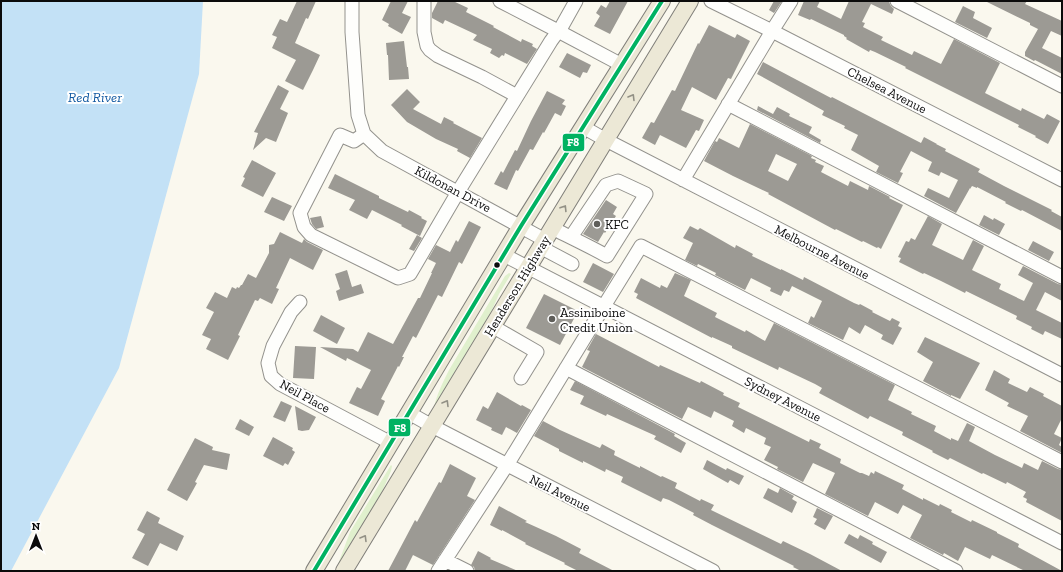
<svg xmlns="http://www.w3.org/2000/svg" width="1063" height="572" viewBox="0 0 1063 572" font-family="'Zilla Slab',serif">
<rect width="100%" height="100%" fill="#faf8ee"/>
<path fill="#e0f0cd" d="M509,273L511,274L499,294L485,326L434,408V407C437,394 443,382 449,370L505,276Z
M391,465L392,466L391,471L376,506L338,567H337L350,532Z"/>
<path fill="#c3e1f6" d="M1,1H203L199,74L119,368L11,571H1Z"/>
<path fill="#9c9a94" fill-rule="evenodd" d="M297,1H316L308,19L306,18L295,43L320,55L313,70L303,90L285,81L296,60L272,48L277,37L272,35L280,19L287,22Z
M391,1H408L402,13L411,17L402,34L388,26L389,24L382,20Z
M438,1H453L468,8L466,12L494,26L493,27L521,42L522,39L533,44L532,46L537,49L527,64L505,53L504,56L502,55L499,58L490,53L492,49L473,40L477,35L445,20L443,24L432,18V13Z
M610,1H628L610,34L594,26L600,16L596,13L601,5L606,8Z
M774,1H782L774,13L769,10Z
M804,1H820L817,7L841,19L849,1H887L889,2L891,6L894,9L892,14L871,4L862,22L865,23L863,27L883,37L881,40L912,55L914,51L941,64L954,39L1000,63L985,93L1021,111L1022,108L1044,119L1047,114L1060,121L1048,144L1035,137L1036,136L1018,127L1019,125L905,68L906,67L875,52L870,50L869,52L846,39L847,38L844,36V35L811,19L810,20L798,15Z
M985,1H1027L1025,4L1062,21V36L1051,31L1042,48L1062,58V74L1035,60L1034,61L1025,56V52L1038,29L1030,25V23Z
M963,6L975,12L973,18L992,28L987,38L955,22Z
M709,25L735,38L737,34L750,41L731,79L728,78L716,100L692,87L681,110L704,120L699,131L696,130L686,148L660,135L655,145L642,138L651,122L654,123L672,90L675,91L698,43L699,44Z
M404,41L407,67H408L409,79L389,80L388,55H387L386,43Z
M567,53L591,65L587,73L583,72L580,78L559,67Z
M763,62L831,98L832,97L921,143L924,137L937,144H936L946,149L945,151L980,169L978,172L1004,186L1052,210L1051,211L1062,217V231L1022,210L1021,211L1005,203L1006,202L977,187V188L972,186L970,189V188L956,213L924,196L928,188L949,198L958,180L941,172L939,176L928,171L932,162L911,151L900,172L903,173L898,183L876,172L879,166L851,150L858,135L844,128L845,126L822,115L824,111L757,74Z
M278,85L289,91L280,109L288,113L276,142L266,138L253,150L258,133L254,132Z
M407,89L420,102L413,109L441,124L444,117L454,122L453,123L482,138L470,158L457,151L458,149L436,139L407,122L391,105Z
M547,91L565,100L562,104L566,106L561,116L555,113L544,133L543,132L533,150L530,149L518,171L516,170L507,190L494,184L501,171L503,173L515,150L517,151L531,121Z
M758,106L773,114L777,107L790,114L789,116L812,127L809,133L821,140L820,143L757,110Z
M750,124L812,156L811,158L816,160L815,162L824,166L821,172L848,186L850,181L868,190L869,186L890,197L889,198L903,205L881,249L878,247L877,248L863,241L862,242L836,229L835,230L768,194L769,193L733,176L704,161L715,141L717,142L719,138L739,148ZM776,154L797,164L788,181L768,171Z
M252,160L276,173L263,197L241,186L245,178L243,177Z
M335,174L379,196V198L408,212L409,210L422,217L421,218L427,221L420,236L401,226L402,225L372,210L367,219L349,210L355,200L328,188Z
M272,197L292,206L284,221L264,212Z
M606,200L617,207L613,214L616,216L605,233L604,232L598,242L583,234Z
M984,215L993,220L994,218L1005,224L999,235L979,225Z
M321,216L324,227L316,229L312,224L310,218Z
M928,216L942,224L932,245L963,260L973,240L984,246L972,270L1001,284L999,289L1024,301L1033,283L1018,275L1023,266L1058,284L1062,285V301L1045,292L1036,310L1062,323V339L1045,331L1043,335L1031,329L1032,327L1016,319L1017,316L966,291L965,293L941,281L924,273L923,274L899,262L901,258L898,257L906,241L909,242L911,238L915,240Z
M469,221L481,227L462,264L459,262L442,297L438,295L416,338L413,336L402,357H404L399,367L398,366L395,372L381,399L385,401L378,416L349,403L357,387L361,389L371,370L347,358L346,361L320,347L353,349L358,352L368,332L393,344L418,298H420L432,273H431L436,263L428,259L436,245L450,252L456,240L458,242Z
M690,226L698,230L700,228L735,248L736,245L753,254L752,256L781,270V269L803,280L804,277L854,303L859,305L860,304L873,311L872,312L890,321L892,318L900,322L898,326L902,328L893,345L881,339L883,335L865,325L860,334L849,327L843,340L808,323L811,316L814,318L822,301L792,286L789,292L784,290L781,296L770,291L771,288L751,278L745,290L715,275L716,273L698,264L697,266L685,260L693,243L683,238Z
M280,232L302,243L304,239L307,242L323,250L313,270L290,258L276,288L279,289L272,304L260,298L258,301L255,300L238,335L240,336L228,360L206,349L211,339L202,335L214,312L206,308L215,292L227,298L232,287L236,289L237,287L239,288L241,285H242L248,274L256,278L269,253V245L274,244Z
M417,235L422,238L414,251L409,249Z
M1033,241L1054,252L1049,261L1028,250Z
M593,263L614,274L603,292L583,282Z
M347,270L352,287L361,284L364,293L339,301L336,291L340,289L335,274Z
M675,273L691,280L684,296L717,313L715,317L745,332L746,330L765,341L774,323L895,385L888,400L912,412L911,414L936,426L934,431L951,440V438L958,441L967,423L975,427L969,441L995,455L1022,468L1024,463L1038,470L1042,461L1058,469L1062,470V521L1026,502L1027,499L1023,497L1026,492L1007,482L1006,484L983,473L982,474L950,458L948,460L932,452L933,451L902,435L903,432L870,416L868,419L819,393L822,388L815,384L779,367L778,370L732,348V346L712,337V338L636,298L638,294L634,292L641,278L660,288L661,285L667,288Z
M544,294L578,311L560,345L526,328Z
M321,315L345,328L337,344L313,331Z
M596,334L659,367L660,365L700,383L701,381L724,393L723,395L740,403L738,407L809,442L810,439L821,444L819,448L841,459L840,463L860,473H862L869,476L871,472L874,474L875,471L904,485L902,489L923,500V498L939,506L940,504L952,510L951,512L971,522L972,520L997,532V533L1019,544L1018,547L1062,571H1025L992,555L990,559L965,547L958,561L944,553L943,555L910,538L922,515L903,505L898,514L875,502L868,516L825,494L835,473L813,463L803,482L777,469L778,467L764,460L771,447L764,444L766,438L746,428L744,433L732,426L734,421L714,411L711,418L688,407L682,419L582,367L590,351L587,350Z
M925,337L980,363L960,399L951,395V396L923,381L933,362L917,352Z
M295,346L316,347L314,379L293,378Z
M994,370L1010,379L1008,383L1027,392L1030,387L1044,394L1043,396L1062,406V418L1054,434L1062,438L1059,445L1062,447V453L1020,431L1028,416L1007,406L1009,403L985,390Z
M575,381L675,434L674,436L686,443L681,453L654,439L656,436L607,414L606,416L580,404L584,396L570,390Z
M497,392L521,406L522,405L531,410L517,433L506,427L502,435L491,430L492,428L476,420L483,406L488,409Z
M281,401L292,406L285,422L273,417Z
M295,406L316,417L309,430L302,431L298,430Z
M240,419L254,427L249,436L235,429Z
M543,421L560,430L600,448L602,444L615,451L614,455L640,468V466L661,477L662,476L677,483L675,488L700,501L701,499L714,505L711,510L781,544L783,541L810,554L842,571H801L793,567L794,566L712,525L693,515L694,513L669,500L663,498L661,502L621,482L623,477L606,469L605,472L583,461V463L559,451V449L534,436Z
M273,437L293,448L292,450L295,452L288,465L285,463L283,466L263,456Z
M195,438L213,447L212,450L230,454L227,470L204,465L195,482L197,483L187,501L167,490Z
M707,460L726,470L727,468L744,476L739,485L730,480L728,483L703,469Z
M450,464L476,478L467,496L475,500L433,565L413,555L405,571H388L415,520L417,522L439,482L441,483Z
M768,488L778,493L780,488L794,496L792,499L797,502L792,513L763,498Z
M499,506L527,521L525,522L556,536L581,549L579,553L614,571H578L564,564L565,563L525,544L526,543L502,530V531L490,525Z
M817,508L833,516L825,530L814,524L817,519L813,517Z
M147,511L160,518L158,523L184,536L177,551L160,543L148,566L132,558L145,534L137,530Z
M849,534L858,539L860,535L873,542L872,544L887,552L881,563L844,543Z
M478,551L491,558L490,559L518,571H475L474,567L471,565Z"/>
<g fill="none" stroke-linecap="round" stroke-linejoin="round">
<defs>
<path id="minor" d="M352,1V32L358,115L364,134L382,151L545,240
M424,1V32L427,46L430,50L438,56L482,77L517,96
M500,1L558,31L622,65
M711,1L772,31L1062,180
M897,1L1062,86
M728,104L1062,277
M583,127L606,140L1062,375
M364,134L354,141L340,135L300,213L304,227L311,235L398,278L410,274L458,192L551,41L562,26L576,1
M683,180L772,31L791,1
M552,228C570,237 589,246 607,256L646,194L618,181L606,185L571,237
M540,247L572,264
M504,255L1062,543
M300,302L291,312L273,346L268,363L271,376L280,384L391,443
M492,326L537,352L521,378
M566,368L956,571
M409,413L432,426L713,571
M445,560L467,571
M438,571L507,465L604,306L641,246L1062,462"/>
<path id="major" d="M314,571L521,226L662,1
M344,571L690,1"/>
</defs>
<use href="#minor" stroke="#93928d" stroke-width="15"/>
<use href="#major" stroke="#807f7a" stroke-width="18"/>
<use href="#minor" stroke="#fefefc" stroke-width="13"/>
<use href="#major" stroke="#ece8d6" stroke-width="16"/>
<defs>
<path id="bus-1" d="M314,571L521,226L662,1"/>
</defs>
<use href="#bus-1" stroke="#fff" stroke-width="7"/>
<use href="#bus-1" stroke="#00b262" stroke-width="4"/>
</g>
<defs><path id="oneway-chevron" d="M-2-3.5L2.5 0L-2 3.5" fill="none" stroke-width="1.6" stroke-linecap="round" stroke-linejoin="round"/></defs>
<g stroke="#929085">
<use href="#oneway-chevron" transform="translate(632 97) rotate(-59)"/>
<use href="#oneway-chevron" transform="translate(564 208) rotate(-58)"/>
<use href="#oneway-chevron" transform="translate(446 403) rotate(-59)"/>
<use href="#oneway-chevron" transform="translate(364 538) rotate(-59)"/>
</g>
<g fill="#5f5e5a" stroke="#fff" stroke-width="1.5">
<circle cx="597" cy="224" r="4"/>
<circle cx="552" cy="319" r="4"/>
</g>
<circle fill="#0b0b0b" stroke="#fff" stroke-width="1.5" cx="497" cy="265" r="3.5"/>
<g text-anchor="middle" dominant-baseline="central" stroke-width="4" stroke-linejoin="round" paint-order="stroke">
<g font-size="13" fill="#0b0b0b" stroke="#fff">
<text transform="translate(887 90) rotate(27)">Chelsea Avenue</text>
<text transform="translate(453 189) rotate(28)">Kildonan Drive</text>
<text transform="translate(822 252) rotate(27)">Melbourne Avenue</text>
<text transform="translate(517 286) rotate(-59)">Henderson Highway</text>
<text transform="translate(305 396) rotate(29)">Neil Place</text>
<text transform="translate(783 399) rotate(27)">Sydney Avenue</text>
<text transform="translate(560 493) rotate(27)">Neil Avenue</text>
</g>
<g font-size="13" fill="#0b0b0b" stroke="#fff" text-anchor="start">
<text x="605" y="224">KFC</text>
<text x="560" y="312">Assiniboine<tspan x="560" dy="15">Credit Union</tspan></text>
</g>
<g font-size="14" font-style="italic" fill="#1058a1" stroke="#fff">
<text x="95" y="97">Red River</text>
</g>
</g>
<g stroke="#fff" stroke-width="1.5">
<rect x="562" y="133" width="23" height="19" rx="4" fill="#00b262"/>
<rect x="388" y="418" width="23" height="19" rx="4" fill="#00b262"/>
</g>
<g font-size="11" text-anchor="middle" font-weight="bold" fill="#fff">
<text x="573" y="146">F8</text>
<text x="400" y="432">F8</text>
</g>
<rect width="1063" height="572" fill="none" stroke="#0b0b0b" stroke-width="4"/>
<g transform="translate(36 536)" stroke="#ffffff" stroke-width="3" paint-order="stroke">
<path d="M0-3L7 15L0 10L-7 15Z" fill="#0b0b0b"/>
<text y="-6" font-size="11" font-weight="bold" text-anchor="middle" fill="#0b0b0b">N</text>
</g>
</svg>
